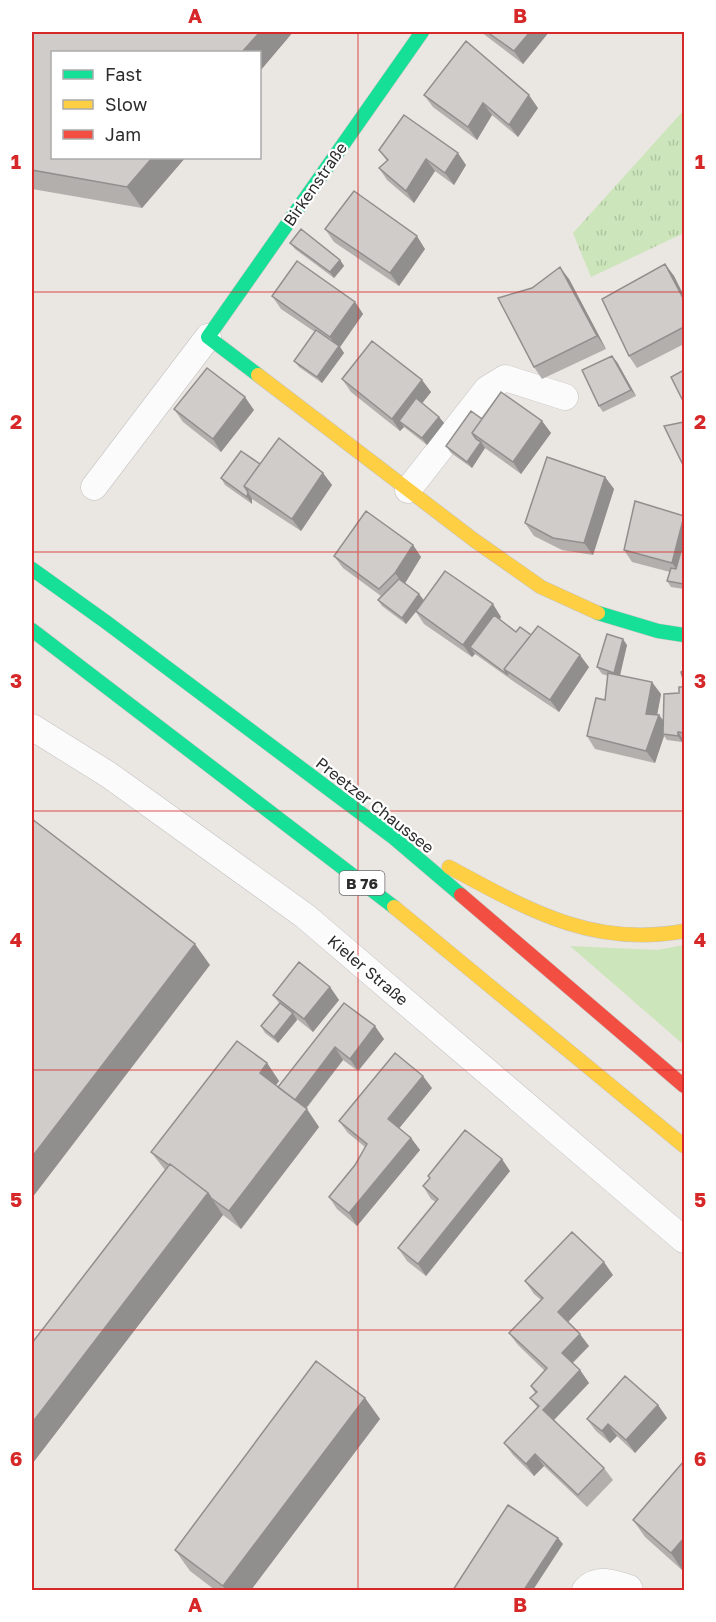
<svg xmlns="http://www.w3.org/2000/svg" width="716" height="1622" viewBox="0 0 716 1622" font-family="'Golos Text',sans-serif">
<defs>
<pattern id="park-tufts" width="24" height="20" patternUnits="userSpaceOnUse" patternTransform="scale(1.5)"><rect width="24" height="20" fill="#cce5ba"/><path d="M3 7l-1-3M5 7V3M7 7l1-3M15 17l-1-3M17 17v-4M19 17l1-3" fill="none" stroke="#afc5a0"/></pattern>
</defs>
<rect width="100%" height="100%" fill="#eae6e2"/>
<path fill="#cce5ba" d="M684,945V1045L570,946L657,950Z"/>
<path fill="url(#park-tufts)" d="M684,110V233L591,277L573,233Z"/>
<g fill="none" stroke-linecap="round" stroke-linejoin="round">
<defs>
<path id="street" d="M94,487L208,337
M408,490L487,389L505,378L565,397
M32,727L109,775L305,916L684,1240
M585,1590C597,1577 613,1582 629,1588L630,1590"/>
<path id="fast" d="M258,375L208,337L422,32
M32,569L106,622L394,838L461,895
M598,613L658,631L684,635
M32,630L394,907"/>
<path id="slow" d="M258,375L474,540L541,587L598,613
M449,867C527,909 592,948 684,931
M394,907L684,1146"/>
<path id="jam" d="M461,895L684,1086"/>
</defs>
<use href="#street" stroke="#c4c3c3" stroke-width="27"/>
<use href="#fast" stroke="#c4c3c3" stroke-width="15"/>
<use href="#slow" stroke="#c4c3c3" stroke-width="15"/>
<use href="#jam" stroke="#c4c3c3" stroke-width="15"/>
<use href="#street" stroke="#fcfbfb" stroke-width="26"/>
<use href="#fast" stroke="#16e098" stroke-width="14"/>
<use href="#slow" stroke="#ffcf43" stroke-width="14"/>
<use href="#jam" stroke="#f24e42" stroke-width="14"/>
</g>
<path fill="#b2afad" d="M32,32H293L260,71V52L185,158L142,208L32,189Z
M481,32H549L523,64Z
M424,95L538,108L518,137L492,115L477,140L433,107Z
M379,150L466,165L454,185L435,171L414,203L387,180L379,168L387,161Z
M325,229L425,249L399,286L334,242Z
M290,243L340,260L344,266L334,278L295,249Z
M665,264L674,276L684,296V344L637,368L629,356Z
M569,279L606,349L542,379L534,367Z
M272,296L355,302L363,314L340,347L344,353L322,383L299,367L294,361L315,332L281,309Z
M617,362L636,396L603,412L599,406Z
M342,379L422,380L431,392L422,403L439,417L444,423L427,445L404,427L400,431L351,392Z
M174,409L254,410L221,452L183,422Z
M482,419L542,421L551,433L521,474L485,448L472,468L451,453L446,446Z
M260,464L323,473L332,485L301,531L252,499V504L225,485L221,478Z
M605,477L614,489L593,555L562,550L534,536L525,523Z
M684,516V589L671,587L667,581L670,572L632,562L624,550Z
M413,545L421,557L405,583L419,594L424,600L501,617L500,619L516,632L531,635L589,667L559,712L513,681L475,654L472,657L424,624L416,612L406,624L382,606L378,600L381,596L343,568L334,556Z
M627,645L620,676L661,694L657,715H659L663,720L679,693L684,687V738H682V742L667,740L664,736L655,763L595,749L587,736L605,700L608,676L602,674L597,667Z
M330,987L339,1000L313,1032L297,1019V1020L278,1043L265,1033L261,1026L279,1003L273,995Z
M344,1003L384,1039L358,1071L343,1060L306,1109L319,1127L241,1229L223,1215L32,1464V1343L165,1170L151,1152L267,1063L279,1081L276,1085L278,1087Z
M432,1088L399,1128L411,1138L420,1150L357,1226L337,1209L329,1197L355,1165L365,1147L348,1133L339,1121Z
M510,1171L426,1276L407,1261L398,1248L436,1202L431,1199L423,1186Z
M613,1275L568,1322L589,1346L573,1363L580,1370L589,1383L554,1420L604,1468L613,1480L587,1507L544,1466L534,1476L513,1455L504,1443L538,1408L530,1398L535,1393L531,1386L545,1371L518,1345L509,1333L541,1300L534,1294L525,1281Z
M365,1398L380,1419L251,1590H215L190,1571L175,1550Z
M658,1405L667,1418L635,1453L617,1436L610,1443L596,1431L587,1419Z
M684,1461L683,1571L645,1537L633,1520Z"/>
<path fill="#918f8d" d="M260,32H293L260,71V52H242Z
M530,32H549L523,64L514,51Z
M529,95L538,108L518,137L509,125Z
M483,103L492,115L477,140L468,127Z
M458,153L466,165L454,185L445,173Z
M152,158H185L142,208L127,187Z
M426,159L435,171L414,203L406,191Z
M417,236L425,249L399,286L390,273Z
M340,260L344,266L334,278L330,272Z
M665,264L674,276L684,296V300Z
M560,267L569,279L606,349L597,336Z
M355,302L363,314L340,347L344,353L322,383L317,377L338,348L330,337Z
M612,356L617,362L636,396L631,390Z
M422,380L431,392L405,425L399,421L404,427L400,431L392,419Z
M245,397L254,410L221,452L213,439Z
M439,417L444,423L427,445L422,438Z
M542,421L551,433L521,474L513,462Z
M481,442L485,448L472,468L467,462Z
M323,473L332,485L301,531L292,519Z
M605,477L614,489L593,555L584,543Z
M248,492L252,499V504L247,497Z
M684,516V562L681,575L672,563Z
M413,545L421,557L404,585L395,573Z
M419,594L424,601L406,624L402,618Z
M493,604L501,617L476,652L470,647L475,654L472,657L463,645Z
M623,639L627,645L619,679L614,673Z
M580,655L589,667L559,712L550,700Z
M652,682L661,694L655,726L646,714Z
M659,715L668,727L663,734L664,736L655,763L646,751Z
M678,732L682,738V742L678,736Z
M195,944L210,965L32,1198V1157Z
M330,987L339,1000L313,1032L304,1019Z
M293,1013L297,1020L278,1043L274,1037Z
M375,1026L384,1039L358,1071L350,1059Z
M335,1047L343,1060L302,1113L294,1101Z
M267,1063L279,1081L272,1090L260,1073Z
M423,1076L432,1088L397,1131L388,1119Z
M307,1109L319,1127L241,1229L229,1211Z
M411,1138L420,1150L357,1226L349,1213Z
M502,1159L510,1171L426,1276L418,1264Z
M208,1193L223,1215L32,1464V1423Z
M604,1262L613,1275L566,1324L558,1312Z
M580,1334L589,1346L570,1365L562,1353Z
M580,1370L589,1383L552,1422L543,1410Z
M365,1398L380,1419L251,1590H226L223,1586Z
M658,1405L667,1418L635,1453L626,1440Z
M608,1424L617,1436L610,1443L602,1431Z
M535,1454L544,1466L534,1476L526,1464Z
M558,1538L563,1544L533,1590H524Z
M684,1538V1569L683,1571L671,1553Z"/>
<path fill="#cfccc9" stroke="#918f8d" stroke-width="1.5" d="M32,32H260L242,52H52V158H152L127,187L32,170Z
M487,32H530L514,51Z
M466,41L529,95L509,125L483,103L468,127L424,95Z
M404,115L458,153L445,173L426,159L406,191L379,168L388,160L379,150Z
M354,191L417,236L390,273L325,229Z
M301,229L340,260L330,272L290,243Z
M297,261L355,302L330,337L272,296Z
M665,264L684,300V327L629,356L602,299Z
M560,267L597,336L534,367L498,298L532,288Z
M316,330L339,346L317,377L294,361Z
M372,341L422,380L392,419L342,379Z
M612,356L631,390L599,406L582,370Z
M207,368L245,397L213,439L174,409Z
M684,370V403L671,377Z
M501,392L542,421L513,462L472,433Z
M416,398L439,417L422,438L399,421Z
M471,411L482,419L472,433L476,439L481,442L467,462L446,446Z
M684,422V467L664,426Z
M279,438L323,473L292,519L244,486Z
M241,451L260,464L244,486L248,492L247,497L221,478Z
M547,457L605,477L584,543L553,538L525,523Z
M635,501L684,516L672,563L624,550Z
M366,511L413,545L395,573L379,589L334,556Z
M681,551L684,552V584L667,581L671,568L676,569Z
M445,571L493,604L463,645L416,611Z
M399,579L419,594L402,618L378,600Z
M494,615L516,632L520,627L531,635L504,669L508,675L470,647Z
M538,626L580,655L550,700L504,669Z
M607,634L623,639L614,673L597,667Z
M684,670V682L681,672Z
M608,673L652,682L646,714L659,715L646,751L587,736L596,698L605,700Z
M679,687H684V733L678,732V736L663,734L664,694L679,693Z
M32,819L195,944L32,1157Z
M299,962L330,987L304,1019L273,995Z
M280,1003L293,1013L274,1037L261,1026Z
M344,1003L375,1026L350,1059L335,1047L295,1100L278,1087Z
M237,1041L267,1063L260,1073L307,1109L229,1211L211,1198L208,1193L170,1164L169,1165L151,1152Z
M395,1053L423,1076L388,1119L411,1138L349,1213L329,1197L355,1165L367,1144L339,1121Z
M465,1130L502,1159L418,1264L398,1248L438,1199L423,1186L430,1178L428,1176Z
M170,1164L208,1193L32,1423V1343Z
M572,1232L604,1262L558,1312L580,1334L562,1353L580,1370L543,1410L604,1468L578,1495L535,1454L526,1464L504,1443L539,1406L530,1398L537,1392L531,1386L547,1368L509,1333L543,1298L525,1281Z
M316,1361L365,1398L223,1586L175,1550Z
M625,1376L658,1405L626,1440L608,1424L602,1431L587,1419Z
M684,1461V1538L671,1553L633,1520Z
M508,1505L558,1538L524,1590H453Z"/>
<path fill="none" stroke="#d62828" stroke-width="1.5" stroke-opacity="0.55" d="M358,32V1590M32,292H684M32,552H684M32,811H684M32,1070H684M32,1330H684"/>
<g text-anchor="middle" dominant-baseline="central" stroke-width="4.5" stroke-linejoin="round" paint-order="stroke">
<rect fill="#fff" stroke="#6b6b6b" stroke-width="1.5" x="339.5" y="871" width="45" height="24" rx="4.5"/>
<g font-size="15" font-weight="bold" fill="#2c2c2c">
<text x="362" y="883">B 76</text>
</g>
<g font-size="16" fill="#2c2c2c" stroke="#fff">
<text transform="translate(315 184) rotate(-55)">Birkenstraße</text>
<text transform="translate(375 805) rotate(38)">Preetzer Chaussee</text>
<text transform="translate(368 970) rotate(40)">Kieler Straße</text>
</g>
</g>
<rect width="716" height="1622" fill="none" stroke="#ffffff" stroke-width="66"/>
<rect x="51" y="51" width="210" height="108" fill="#ffffff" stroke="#ababab" stroke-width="1.5"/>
<rect x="63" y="70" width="30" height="9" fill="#16e098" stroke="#ababab" stroke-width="1.5"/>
<text x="105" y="81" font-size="18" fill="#2c2c2c">Fast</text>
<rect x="63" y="100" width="30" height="9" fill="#ffcf43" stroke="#ababab" stroke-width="1.5"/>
<text x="105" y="111" font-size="18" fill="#2c2c2c">Slow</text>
<rect x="63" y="130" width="30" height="9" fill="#f24e42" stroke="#ababab" stroke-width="1.5"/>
<text x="105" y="141" font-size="18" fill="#2c2c2c">Jam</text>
<rect x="33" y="33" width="650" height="1556" fill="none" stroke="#d62828" stroke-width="2"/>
<g font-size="20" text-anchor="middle" font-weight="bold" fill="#d62828">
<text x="195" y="23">A</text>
<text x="520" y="23">B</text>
<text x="16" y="169">1</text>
<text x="700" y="169">1</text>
<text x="16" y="429">2</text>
<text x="700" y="429">2</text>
<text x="16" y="688">3</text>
<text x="700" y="688">3</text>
<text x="16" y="947">4</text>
<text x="700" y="947">4</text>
<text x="16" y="1207">5</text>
<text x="700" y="1207">5</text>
<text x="16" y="1466">6</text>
<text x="700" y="1466">6</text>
<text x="195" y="1612">A</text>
<text x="520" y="1612">B</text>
</g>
</svg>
